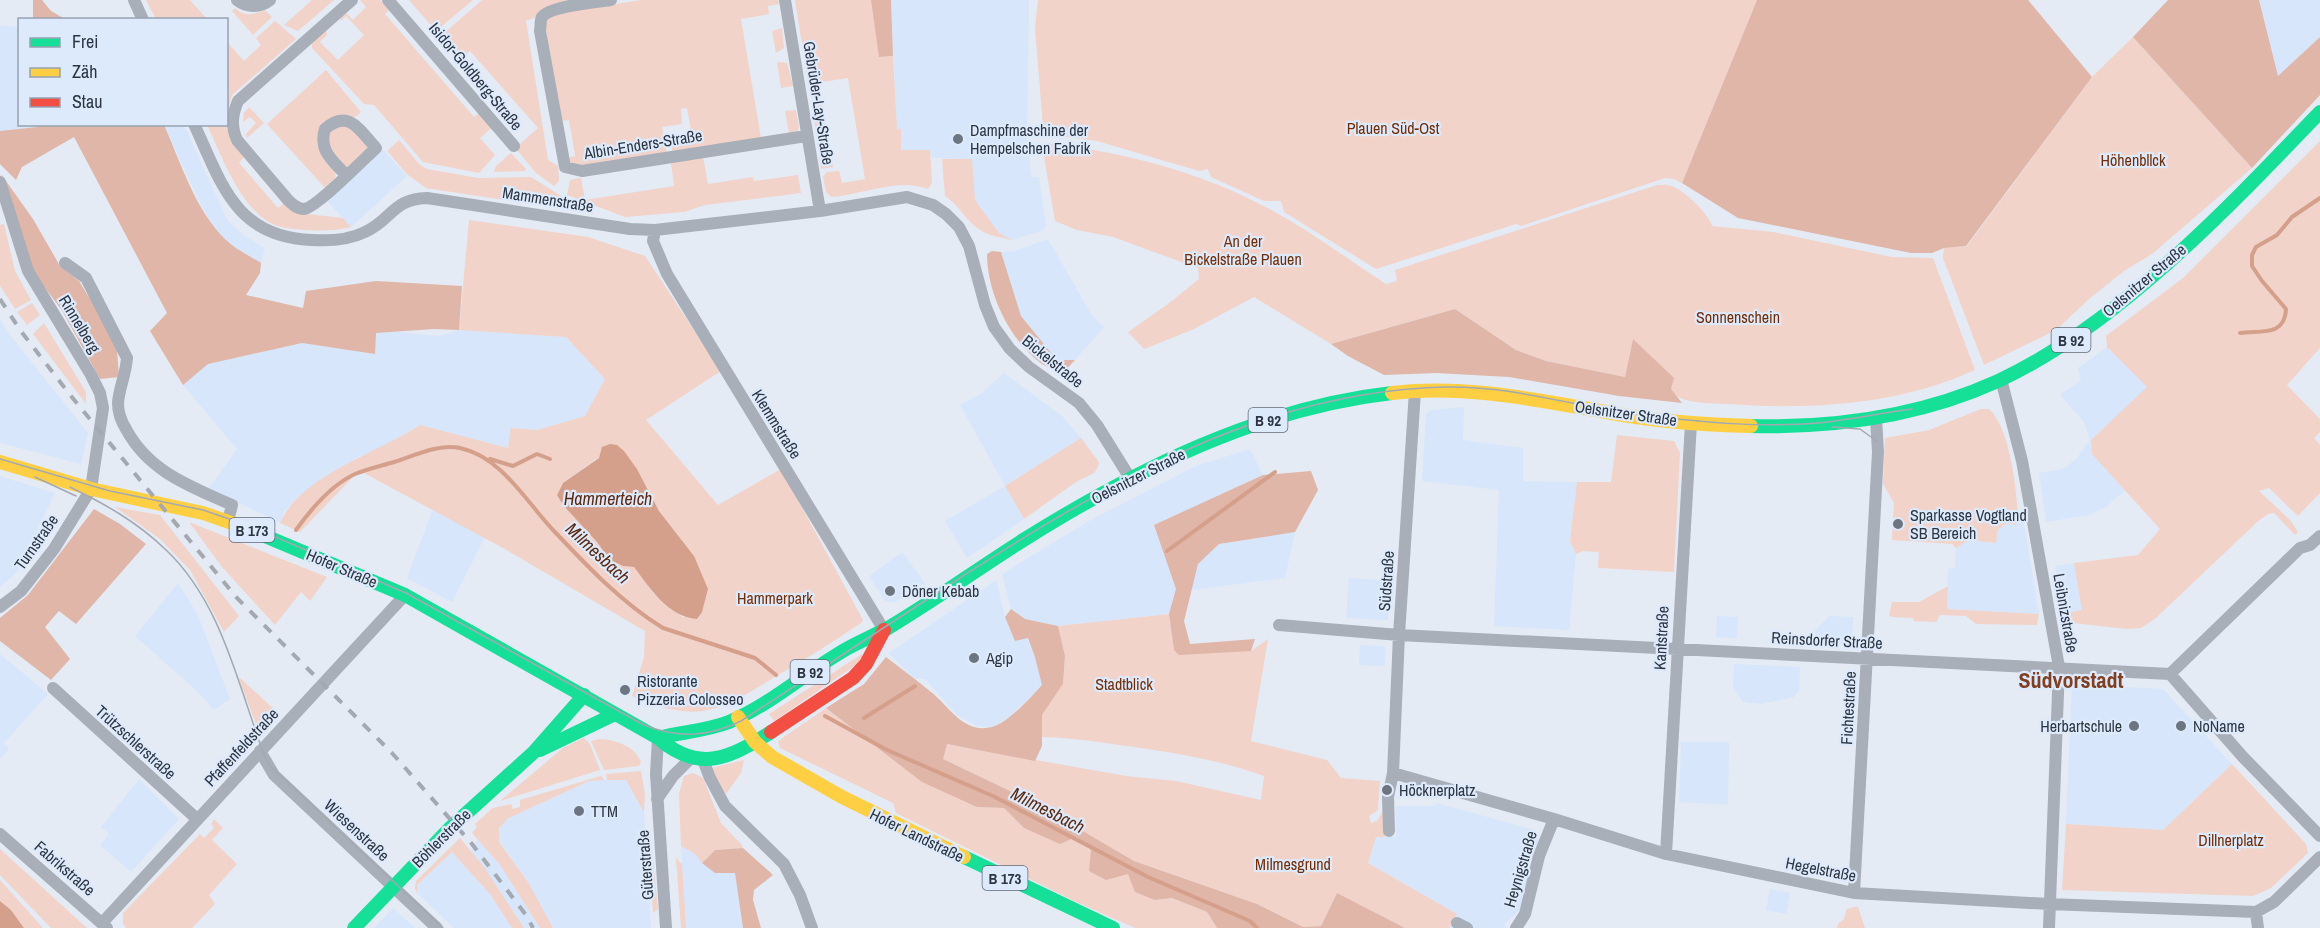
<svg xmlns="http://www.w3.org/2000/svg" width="2320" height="928" viewBox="0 0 2320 928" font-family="'Archivo Narrow',sans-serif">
<rect width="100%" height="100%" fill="#e4ebf5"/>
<path fill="#d7e6fa" d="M891,0H1029L1027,135L1031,177H1039L1046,226L1042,231L1012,240L999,233L975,200L971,159L932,158L930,150H901V129H897Z
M2259,0H2320V37L2278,76Z
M0,26L19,27L20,124L42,125L37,127L0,131Z
M164,125H184L228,221L243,235L265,248L261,263L227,242L212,224L201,205Z
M383,150L407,176L351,227L327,201Z
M1048,239L1091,314L1104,327L1075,360H1057L1021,316L1001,252L1015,251Z
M0,319L10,335L88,433L81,464L0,443Z
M376,330L439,336L459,330L566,337L605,379L585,416L537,430L512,428L508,448L420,425L379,449L358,457L313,485L284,512L280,523L209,488L237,449L183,385L208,364L302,343L375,354Z
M2107,347L2148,387L2091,440L2092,454L2125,490L2106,507L2089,515L2046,522L2039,473L2063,469L2076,459L2090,440L2084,422L2060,395L2081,380L2078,368Z
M1004,373L1062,416L1081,438L1005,486L1024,519L967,558L945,521L1005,486L960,405L982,393Z
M1464,407L1463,440L1523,448V481L1577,482L1570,541L1576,554L1569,630L1494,626L1499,490L1422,481L1426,414L1431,410Z
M1250,449L1263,475L1154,525L1177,589L1169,614L1058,626L1025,619L1011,609L1002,575L1013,567L1089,521L1196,466Z
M0,476L55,493L18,571L0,587Z
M433,509L485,537L452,602L407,578Z
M2024,523L2039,614L1947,609L1948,569L1955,568L1956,548L1969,540L1996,543L1998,530L2005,524Z
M1295,532L1285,578L1191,590L1198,564L1219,544Z
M902,552L925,583L895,602L885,601L869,576Z
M2074,563L2083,611L2063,614L2055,566Z
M1349,578L1391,581L1388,620L1346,618Z
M996,580L1005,617L1015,641L1027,638L1035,657L1043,685L1010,716L993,727L976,726L957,715L925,679L913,678L889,653Z
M178,583L198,615L230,699L214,710L196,690L135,636Z
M1717,616L1738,617L1737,638L1716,637Z
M1830,616L1853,617L1852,640L1848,644L1814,643L1815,630Z
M1360,645L1385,646V666L1359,665Z
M0,654L48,694L4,743L9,749L0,759Z
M1734,664L1800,667L1799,691L1794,697L1762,704L1743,702L1733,688Z
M2072,684L2163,689L2232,764L2163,830L2066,824Z
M1681,742H1729L1728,805L1679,802Z
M139,779L179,819L131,872L100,845L109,834L101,827Z
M615,779L626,780L644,812L651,928H553L528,882L499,841V828L509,818L589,781Z
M1437,803L1534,830L1539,840L1524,906L1504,925L1507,928H1449L1457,914L1368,863L1376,837H1396V806H1435Z
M478,840L500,865L540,928H524L470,849Z
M681,846L695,854L715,873L735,872L743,928H686Z
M452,852L490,894L512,928H454L417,893V885Z
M1770,889L1790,893L1786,914L1766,910Z
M393,908L415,928H374Z"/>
<path fill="#f1d3c9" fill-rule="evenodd" d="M146,0H190L207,19H156Z
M312,0H334L298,31L284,25Z
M360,0H380L389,10L385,14L474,117L483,110L495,125L480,138L495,155L479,173L423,162L374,105L364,104L312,48V43L326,29L327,35L320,42L338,60L364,35L346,16L341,21L340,18L345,12L353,20L366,7Z
M409,0H473L436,31Z
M482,0H582L526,21L548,160L558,166L559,181L554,186L536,173L514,146L517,143L520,144L538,128L470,51L460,59L441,36Z
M641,0H778L779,4L768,6L769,14L741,19L761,138L673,155L671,141L692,137L687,108L681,109L682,124L662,127L667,155L574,167L567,158L575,156L569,120L560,121L545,22L550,15L559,13Z
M795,0H871L880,57L893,56L897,129H901V150H930L932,183L928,189C898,177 862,195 831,197L826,192L823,176L827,172L839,171L842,183L865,179L848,78L810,84L808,82Z
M1038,0H1757L1682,183L1674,179L1665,178L1521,226L1516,224L1376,269L1284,212L1281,201H1264L1211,177L1208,169L1199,171L1097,141L1051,135L1043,127L1035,28Z
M235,8C245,17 253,15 265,10L272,17L253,35L232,11Z
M275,21L296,39L232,95L227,113V42L244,61L261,45L256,38Z
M782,28L784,48L776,53L772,31Z
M2133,37L2252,168L2152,254L2124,271L2089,299L2056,330L1984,365L1943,258L1944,248L1967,246L2092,77Z
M777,62L787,63L793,86L781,88Z
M326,70L361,112L354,118L339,115C307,137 313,145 336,171L335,178L325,188L267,124Z
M821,101L833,167L821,169L812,102Z
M249,107L264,123L247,138L246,134L256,123L250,117L243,122L244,113Z
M796,110L799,128L797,131L789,133L785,111Z
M207,125H226L232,143L244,157L239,163L278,208L284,203L298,213L343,218L351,227C335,231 321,231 305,230C293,229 279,228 269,222C239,205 221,154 207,125Z
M339,125L353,128L368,146L367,151L345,169L328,151V131Z
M399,140L420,165L427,169L478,178L531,177L566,199L595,214L426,188L407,174L387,151Z
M2320,141V348L2287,385L2320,419V432L2314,438L2320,445V493L2298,516L2269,488L2259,491L2291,521L2298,532L2295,535L2274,513L2268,514L2257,522L2156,618L2141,628L2127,629L2064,622L2063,614L2082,610L2074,563L2138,555L2160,529L2092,454L2091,440L2147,387L2107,347L2106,336L2183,278Z
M1045,143C1125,152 1205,173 1275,212C1313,233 1349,260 1386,284L1397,281L1395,270L1657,185C1661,185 1667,184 1671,186C1683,189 1710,215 1712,226L1773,232L1892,257L1933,258L1975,370C1900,405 1809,410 1728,404C1711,403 1693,404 1678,397C1669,392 1642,350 1633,339L1625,377L1546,361L1516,350L1455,309L1331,344L1254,297L1194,329L1144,349L1128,332L1168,304L1199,279L1198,268L1113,237L1077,230L1055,221L1042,145Z
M511,153L526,169L525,171L494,172L496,166Z
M703,157L708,184L753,177L754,181L798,175L801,193L705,205L684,212L625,217L567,195L570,180L581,178L585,200L674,186L671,163Z
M942,159H972L975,200L999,233L1012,240C1000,237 989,236 980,230C966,221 959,205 945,196Z
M469,220L588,237L645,256L721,371L646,420L718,505L781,469L863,620L861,623C833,642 804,660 775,677C755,689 731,705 708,710C682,716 655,705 632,696L644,657L645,631L503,548L364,473H357L300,532L280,523C301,475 378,453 420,425L508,448L511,428L537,430L585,416L605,379L566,337L459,330ZM599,457L637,469L659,511L694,556L684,618L654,594L634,567L623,566L610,560L597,542L563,505L557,495L563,483Z
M4,224L15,271L31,300L15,309L0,286V225Z
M32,303L40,315L27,325L17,312Z
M44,323L86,392V404L33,334Z
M1981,409H1989C2010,427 2018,495 2018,524H2005L1998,530L1996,543L1969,540L1956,548L1952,544L1892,540L1894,503L1883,484L1885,438L1929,430Z
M1617,435L1674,441L1680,453L1674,572L1598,568L1599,552L1583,551L1576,554L1570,541L1577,482H1611Z
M1081,438L1099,462L1098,467L1094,473L1076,482L1024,519L1005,486Z
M115,507L160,515L239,616L224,632L190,570L160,539Z
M189,522L327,577L310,601L301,592L275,625L222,567Z
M1948,586L1947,609L2039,614L2037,625L1976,624L1966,616L1940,615L1936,622L1914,621L1913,618L1892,617L1889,615L1892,602H1919Z
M1169,614L1174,650L1251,651L1268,639L1251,741L1327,760L1341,778L1380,781L1378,810L1369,816L1371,823L1377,821L1385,808V837H1376L1368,863L1457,914L1449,928H1405L1337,893L1321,926L1303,927L1257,904L1134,861L1035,803L943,759L946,744L1126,776L1176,781L1261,800L1264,776C1226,762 1187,755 1147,749C1112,744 1078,738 1042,737V715L1063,684L1065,656L1058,626Z
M862,654L863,660L774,721L769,714Z
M240,678L276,711L259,732L239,679Z
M826,708L873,744L977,807L1004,808L1024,828L1075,837L1128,874L1155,900L1172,898L1207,912L1217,928H1135L1072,900L896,813L893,803L780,748L778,741Z
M584,738L590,744L600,770L500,801L563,748Z
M600,739C616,740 635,746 641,762L639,766L604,770L591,741Z
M744,760L741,773L726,794L720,787L712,768Z
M2232,764L2306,844L2308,853L2271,888L2253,896L2062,890L2066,824L2163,830Z
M641,771L645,794L644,812L626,780H607L606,774Z
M693,773L703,778L721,823L741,844L743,848L715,850L702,863L695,854L681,846L679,794L684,776Z
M601,776L604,780L589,781L509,818L499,828V842L528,882L553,928H540L500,865L472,833L477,827L475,824L493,808L511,804L513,809L520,807V800Z
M214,819L223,828L212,840L237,864L209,895L215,904L192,928H126L123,924V913L200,834L204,838L214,828L211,824Z
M650,831L658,909L653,913L648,834Z
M460,838L484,867L524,928H512L490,894L452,852L417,885V893L415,888L416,881Z
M0,849L87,928H51L0,875Z
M676,858L682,864L686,928H681Z
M0,880L43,928H24L11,910L0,901Z
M1854,907H1858L1865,928H1837L1838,924L1844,919L1847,909Z"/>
<path fill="#dfb6a8" d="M33,0H42L51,11L65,19H33Z
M871,0H891L893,56L879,57Z
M1757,0H2028L2092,77L1966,246L1944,248L1932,253H1911L1738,218L1682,183Z
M2168,0H2259L2278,76L2320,37V95L2252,168L2133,37Z
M42,125H164C181,163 195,210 226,240C235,249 250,256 261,263L260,273L246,295L303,308L306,291L376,281L462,286L459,330L434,329L376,333L375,354L302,343L208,364L183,385L150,331L167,313L74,137L22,167L16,180L0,164V131L37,127Z
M1,174L33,219L60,266L79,281L88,296L97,302L117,349L119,377L100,379L61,309L32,271Z
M992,251L1001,252L1021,316L1057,360H1075L1062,374C1056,371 1048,368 1042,364C1010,341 987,293 987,254Z
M1455,309L1516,350L1546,361L1625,377L1633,339L1674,378L1671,389L1682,403L1619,396L1509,377L1436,373L1384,375L1348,356L1331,344Z
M1311,471L1318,490L1295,532L1219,544L1198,564L1184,621L1190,644L1255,639L1251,651L1179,655L1174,650L1169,614L1176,589L1154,525L1263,475Z
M94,509L120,524L146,544L76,624L59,611L45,627L70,659L51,680L0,641V618L28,595Z
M1011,609L1025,619L1058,626L1065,656L1063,684L1042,715V746L1035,761L947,744L943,759L1035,803L1134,861L1257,904L1303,927L1321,926L1337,893L1405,928H1217L1207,912L1172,898L1155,900L1135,892L1128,874L1106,880L1089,871L1091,850L1076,837L1060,844L1024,828L1004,808L977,807L922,782L826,708L864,684L886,657C901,669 917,680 931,692C950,707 963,734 992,727C1008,723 1031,697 1042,685L1035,657L1028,638L1015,641L1005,617Z
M743,848L773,875L754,890L753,900L761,928H743L735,873H715L702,863L715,850Z"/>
<path fill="#d5a08b" d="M610,444L617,445L624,451L637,469L659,511L694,556L708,589L702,612L697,619C668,617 650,588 634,567L623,566L610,560L597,542L563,505L557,495L563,483L599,458L602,447Z
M0,901L11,910L24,928H0Z"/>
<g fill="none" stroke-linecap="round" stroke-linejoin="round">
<path stroke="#d5a08b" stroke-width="4" d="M2240,333C2260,330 2285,337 2286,309L2262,281L2252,266V255L2256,247L2277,235L2292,217L2320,198
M490,459L513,466L537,454L550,459
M296,530C311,509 331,485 355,474C367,469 381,466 394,462C413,456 440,443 460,448C502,457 526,502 554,531C587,566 622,603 663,628L755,658L776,675
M1167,551L1275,472
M825,716L887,750L993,796L1148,877L1250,921L1257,928
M864,718L915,686"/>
<path stroke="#a8afb9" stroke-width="12" d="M134,0L143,20
M237,0C247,8 260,8 270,0
M388,0L514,146
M611,0C598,2 549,6 542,17C540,20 541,26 540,31L565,167L582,171L806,136
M785,0L820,211
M194,124C222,184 235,237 312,240C329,241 349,240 365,232C392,220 392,199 427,198L630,229L655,230L820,211L907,197L933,205L946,214L959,227L969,246L985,305L994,327L1010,349L1029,367L1079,403L1097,425L1130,478
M346,175C333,161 318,150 325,129C349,108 360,131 376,148C364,159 316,208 304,209C297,209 292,204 288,200L237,140C231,126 232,115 238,101L352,0
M0,182L28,271L91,375L100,393L103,408L91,489L54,549L21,591L0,607
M655,230L653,241L667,274L884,630
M65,263L86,278L127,358C126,374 119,388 118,403C118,413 121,421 126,429C149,472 190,486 232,505L228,521
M2001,379L2022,461L2059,667L2049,928
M1279,625L1399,635L2170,674L2300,548L2310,545L2320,536
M2170,674L2243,757L2320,836
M53,688L197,819
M658,738L656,774L666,928
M260,751L274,775L437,928
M703,760L710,778L725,806L784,864L800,895L812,928
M1393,773L1554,819L1666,854L1854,893L2049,904L2256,912L2274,902L2320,857
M657,799L673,776L690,759
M1389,831L1388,797L1393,773L1399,635L1415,391
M0,834L107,928
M1666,854L1691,423
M1854,893L1878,452L1876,418
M2256,912L2258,928
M102,923L405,595
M1457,923L1467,928
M1516,928L1525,914L1539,856L1554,819"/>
<path stroke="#16e098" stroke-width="14" d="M1751,426C1835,428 1921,416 1998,381C2117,326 2230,206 2320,112
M246,528L405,595L658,738C699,774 730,758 771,732
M658,738C681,732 706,731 729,722C772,704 807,671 848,648C861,641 875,635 888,628C935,600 979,568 1025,539C1137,469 1259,408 1392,393
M540,750L615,714
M964,857L1113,928
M354,928L449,829L533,753L584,695"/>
<path stroke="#ffcf43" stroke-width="14" d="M1392,393C1471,384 1546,402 1623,415C1665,422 1708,425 1751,426
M0,462L91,489L203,513L246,528
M738,717L755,742L772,757L842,797L964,857"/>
<path stroke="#f24e42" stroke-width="14" d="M771,732L853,678L866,664L884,630"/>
<path stroke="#a3a9b1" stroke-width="1.5" d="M1832,427L1860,429L1878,442
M0,459L110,491L203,510L250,526L406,593L642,724C677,739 708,737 741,721C817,672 893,621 969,572C1115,479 1269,390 1447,387C1515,386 1580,408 1647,416C1703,422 1762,428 1818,423C1849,420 1880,413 1912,409
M35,477L76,496
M70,487C105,504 137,522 165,549C220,600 237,681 262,749L269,765L443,928"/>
<path stroke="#a3a9b1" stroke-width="4" stroke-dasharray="10 10" stroke-linecap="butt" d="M0,299L20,330L71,396L237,598L392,753L472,844L526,915L533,928"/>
</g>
<g fill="#6d7580" stroke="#ddeafc" stroke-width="2">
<circle cx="958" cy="139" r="6"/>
<circle cx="1898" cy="524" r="6"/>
<circle cx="890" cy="591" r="6"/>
<circle cx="974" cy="658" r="6"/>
<circle cx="625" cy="690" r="6"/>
<circle cx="2134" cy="726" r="6"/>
<circle cx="2181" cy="726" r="6"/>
<circle cx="1387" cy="790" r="6"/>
<circle cx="579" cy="811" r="6"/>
</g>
<g text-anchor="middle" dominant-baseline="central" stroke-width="4.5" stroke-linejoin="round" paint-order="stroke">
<g fill="#ddeafc" stroke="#626b79" stroke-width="1.5">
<rect x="2051.5" y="328" width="39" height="24" rx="4.5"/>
<rect x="1248.5" y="408" width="39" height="24" rx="4.5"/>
<rect x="229.5" y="518" width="45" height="24" rx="4.5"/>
<rect x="790.5" y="660" width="39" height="24" rx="4.5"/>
<rect x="982.5" y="866" width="45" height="24" rx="4.5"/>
</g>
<g font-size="15" font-weight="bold" fill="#2d3541">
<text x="2071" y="340">B 92</text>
<text x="1268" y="420">B 92</text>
<text x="252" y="530">B 173</text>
<text x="810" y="672">B 92</text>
<text x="1005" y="878">B 173</text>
</g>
<g font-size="16" fill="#2d3541" stroke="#ddeafc">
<text transform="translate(476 76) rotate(50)">Isidor-Goldberg-Straße</text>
<text transform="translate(819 103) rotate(81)">Gebrüder-Lay-Straße</text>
<text transform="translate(643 144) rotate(-9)">Albin-Enders-Straße</text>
<text transform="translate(548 199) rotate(9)">Mammenstraße</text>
<text transform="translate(2144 280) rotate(-40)">Oelsnitzer Straße</text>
<text transform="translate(80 324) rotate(59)">Rinnelberg</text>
<text transform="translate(1053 361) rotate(39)">Bickelstraße</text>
<text transform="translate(1626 413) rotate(8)">Oelsnitzer Straße</text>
<text transform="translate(777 424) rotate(58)">Klemmstraße</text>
<text transform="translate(1138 476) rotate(-27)">Oelsnitzer Straße</text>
<text transform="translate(36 542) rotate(-55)">Turnstraße</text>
<text transform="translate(342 568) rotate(23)">Hofer Straße</text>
<text transform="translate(1386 581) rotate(-86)">Südstraße</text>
<text transform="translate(2066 613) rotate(80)">Leibnizstraße</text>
<text transform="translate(1661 638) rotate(-87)">Kantstraße</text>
<text transform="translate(1827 640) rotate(3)">Reinsdorfer Straße</text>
<text transform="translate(1848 708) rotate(-87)">Fichtestraße</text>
<text transform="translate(136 742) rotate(42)">Trützschlerstraße</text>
<text transform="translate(241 747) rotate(-47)">Pfaffenfeldstraße</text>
<text transform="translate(357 830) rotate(43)">Wiesenstraße</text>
<text transform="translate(917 835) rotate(26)">Hofer Landstraße</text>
<text transform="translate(441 838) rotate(-45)">Böhlerstraße</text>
<text transform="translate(645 865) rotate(-94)">Güterstraße</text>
<text transform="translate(65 868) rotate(41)">Fabrikstraße</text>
<text transform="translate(1520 869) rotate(-73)">Heynigstraße</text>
<text transform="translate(1821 869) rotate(11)">Hegelstraße</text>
</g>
<g font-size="16" fill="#752d05" stroke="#ddeafc">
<text x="1393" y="128">Plauen Süd-Ost</text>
<text x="2133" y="160">Höhenbllck</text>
<text x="1243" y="241">An der<tspan x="1243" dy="18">Bickelstraße Plauen</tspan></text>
<text x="1738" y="317">Sonnenschein</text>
<text x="775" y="598">Hammerpark</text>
<text x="1124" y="684">Stadtblick</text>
<text x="2231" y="840">Dillnerplatz</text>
<text x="1293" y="864">Milmesgrund</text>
</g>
<g font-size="16" fill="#2d3541" stroke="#ddeafc" text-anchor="start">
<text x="970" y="130">Dampfmaschine der<tspan x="970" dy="18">Hempelschen Fabrik</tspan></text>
<text x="1910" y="515">Sparkasse Vogtland<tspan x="1910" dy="18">SB Bereich</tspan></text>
<text x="902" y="591">Döner Kebab</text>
<text x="986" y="658">Agip</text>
<text x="637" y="681">Ristorante<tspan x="637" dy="18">Pizzeria Colosseo</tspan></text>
<text x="2122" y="726" text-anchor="end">Herbartschule</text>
<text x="2193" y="726">NoName</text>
<text x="1399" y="790">Höcknerplatz</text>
<text x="591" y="811">TTM</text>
</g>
<g font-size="18" font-style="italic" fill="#5c2910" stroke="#ddeafc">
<text x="608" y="498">Hammerteich</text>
<text transform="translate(598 553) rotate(43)">Milmesbach</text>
<text transform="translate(1048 810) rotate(27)">Milmesbach</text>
</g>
<g font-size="22" font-weight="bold" fill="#803f21" stroke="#ddeafc">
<text x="2071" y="680">Südvorstadt</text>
</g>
</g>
<rect x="18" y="18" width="210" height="108" fill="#ddeafc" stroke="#97a2b1" stroke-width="1.5"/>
<rect x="30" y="38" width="30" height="9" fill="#16e098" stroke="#97a2b1" stroke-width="1.5"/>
<text x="72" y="48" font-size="18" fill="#2d3541">Frei</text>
<rect x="30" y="68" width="30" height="9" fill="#ffcf43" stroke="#97a2b1" stroke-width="1.5"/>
<text x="72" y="78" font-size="18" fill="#2d3541">Zäh</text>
<rect x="30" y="98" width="30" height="9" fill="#f24e42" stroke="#97a2b1" stroke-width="1.5"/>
<text x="72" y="108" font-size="18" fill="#2d3541">Stau</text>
</svg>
